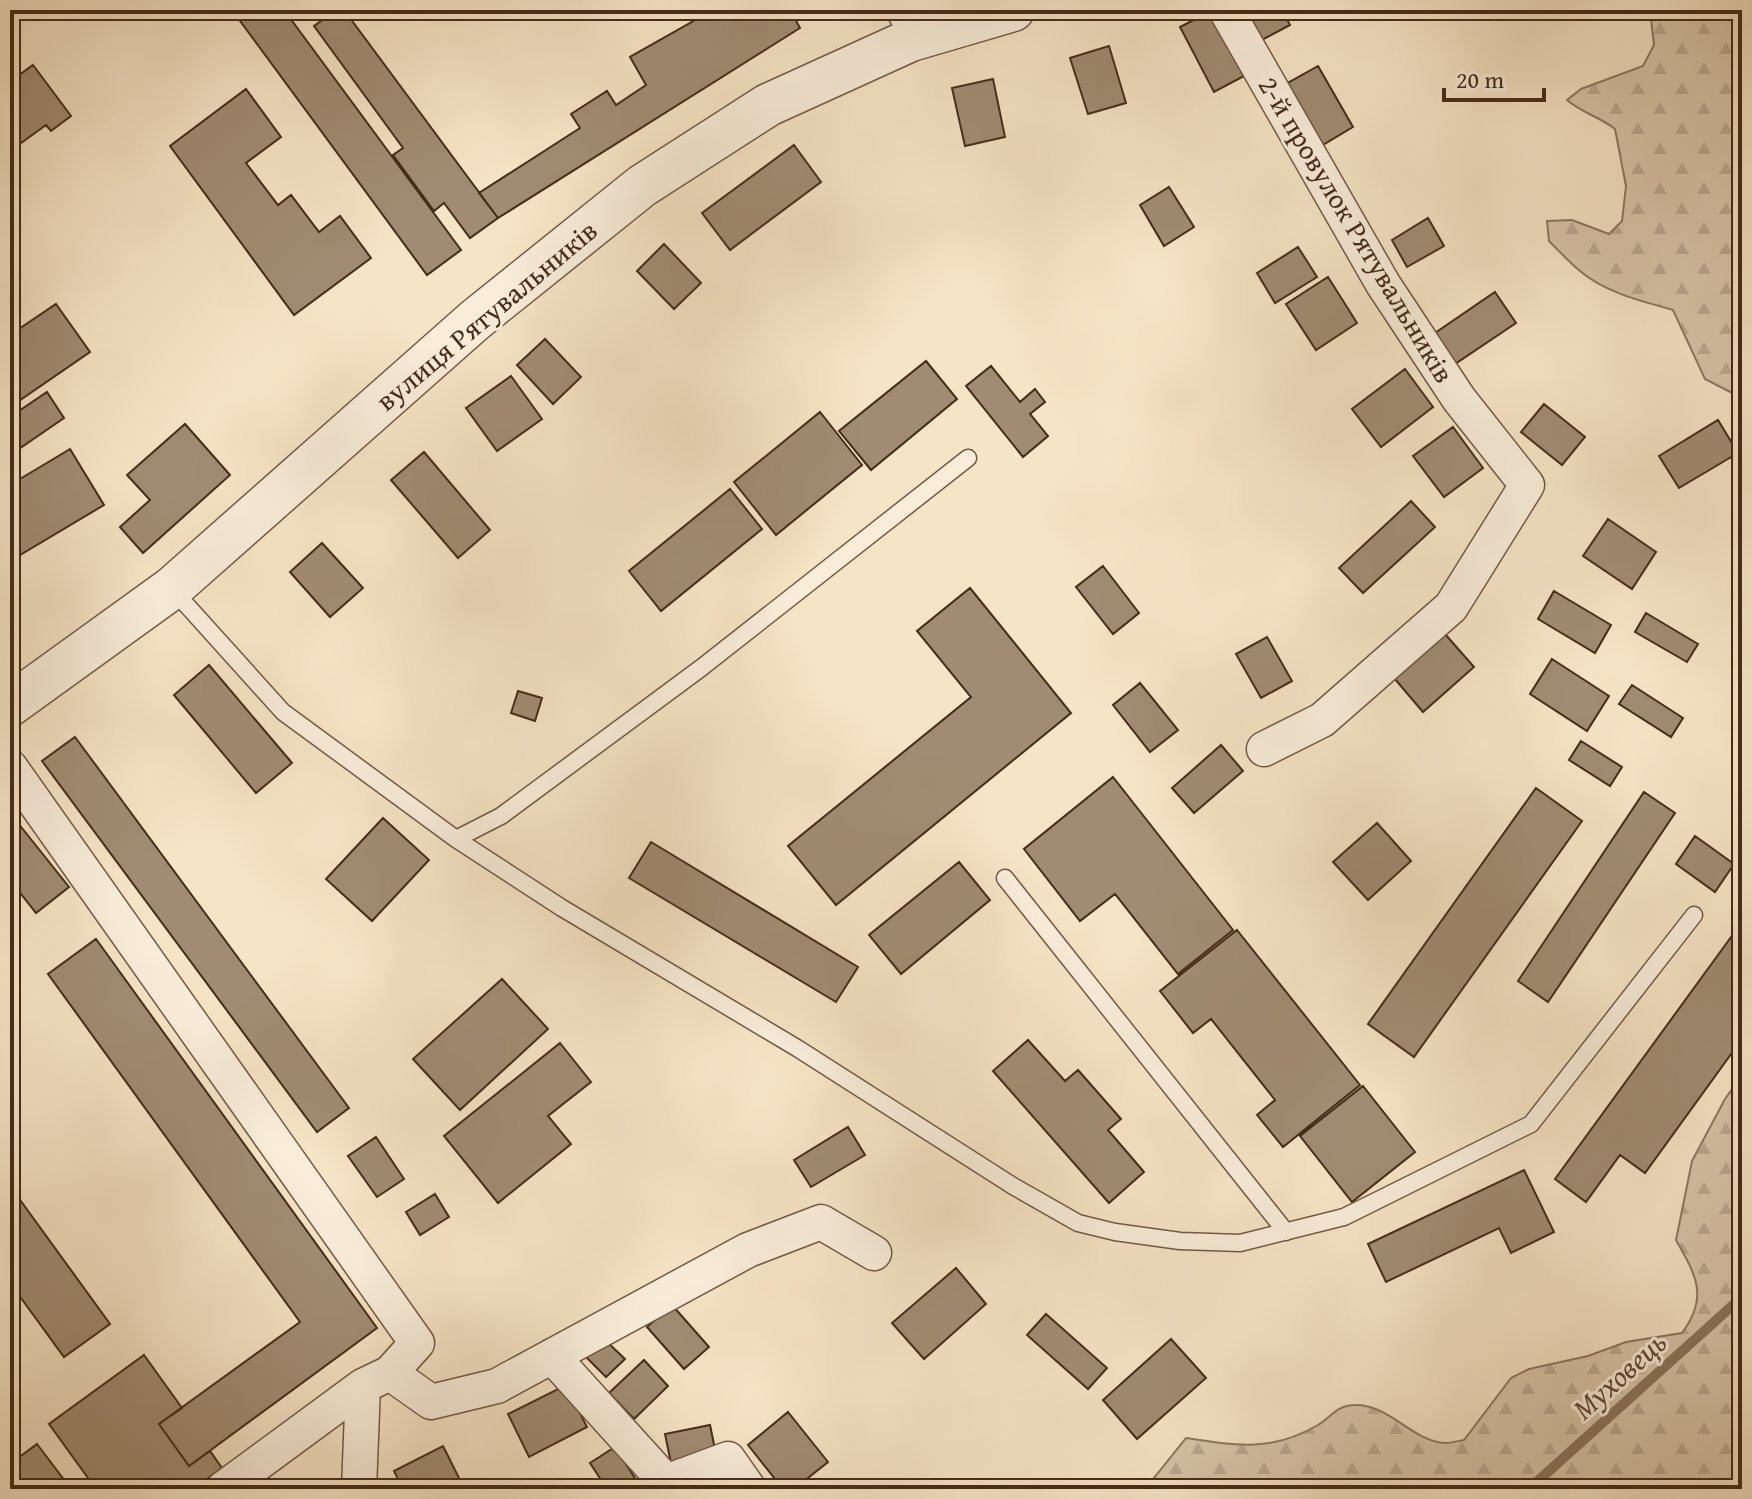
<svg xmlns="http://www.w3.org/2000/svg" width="1752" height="1499" viewBox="0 0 1752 1499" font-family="'Gentium Book Plus',serif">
<defs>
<pattern id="forest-firs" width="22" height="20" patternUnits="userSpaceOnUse" patternTransform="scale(2)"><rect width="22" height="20" fill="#d8c5a9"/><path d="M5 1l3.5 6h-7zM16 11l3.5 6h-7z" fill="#bba991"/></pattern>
</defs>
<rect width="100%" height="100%" fill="#f6e4c6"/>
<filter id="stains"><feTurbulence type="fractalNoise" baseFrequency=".0025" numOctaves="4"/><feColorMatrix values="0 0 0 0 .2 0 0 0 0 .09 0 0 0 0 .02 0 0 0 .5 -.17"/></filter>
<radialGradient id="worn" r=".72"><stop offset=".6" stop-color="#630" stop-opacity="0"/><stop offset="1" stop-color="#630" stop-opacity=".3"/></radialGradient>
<path fill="url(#forest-firs)" stroke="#8e7861" stroke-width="2" d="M1650,10H1742V398L1705,379L1673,310C1642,301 1606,293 1580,271C1569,262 1559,251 1549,241L1547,221L1572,220L1609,234L1622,221L1626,186L1615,129C1600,117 1582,113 1567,100L1581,89L1643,66L1654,45Z
M1742,1075V1489H1145L1186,1438C1237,1446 1272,1452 1318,1425C1331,1417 1337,1405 1355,1405C1389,1404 1412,1441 1445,1443C1451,1443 1458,1441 1464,1440L1511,1378L1529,1369L1588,1356L1626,1342L1682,1333C1709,1297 1696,1275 1676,1240L1692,1161L1725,1099Z"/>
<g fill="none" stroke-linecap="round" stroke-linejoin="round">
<path stroke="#8b755d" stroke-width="10" d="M1529,1489L1742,1297"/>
</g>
<path fill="#a18c73" stroke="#452c19" stroke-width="2" d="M232,10H284L461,250L427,275Z
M336,10H344L498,218L470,238L444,203L434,211L393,155L403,148L314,26Z
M713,10H790L800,28L498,218L479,193L580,128L571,114L607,91L616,105L646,85L630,57Z
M1244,10H1282L1290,25L1260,41Z
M1211,11L1244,76L1214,92L1180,27Z
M1109,46L1126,103L1088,114L1070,58Z
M33,65L71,116L51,131L46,125L10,151V71L15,78Z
M1318,66L1353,127L1321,146L1286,84Z
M993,79L1005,137L965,146L952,88Z
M246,89L281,137L246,163L278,205L291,195L319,232L340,216L371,258L294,315L170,146Z
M794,145L821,182L730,250L702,213Z
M1169,187L1194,227L1164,246L1140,205Z
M1428,218L1444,246L1407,267L1392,240Z
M664,244L701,283L674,309L637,271Z
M1298,247L1317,277L1275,303L1257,273Z
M1328,277L1357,323L1316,350L1286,304Z
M1495,292L1516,323L1455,364L1435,333Z
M56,304L90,352L10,407V335Z
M545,339L581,377L553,404L517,365Z
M926,361L957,399L871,470L839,431Z
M991,366L1020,402L1035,389L1045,402L1030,414L1048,436L1023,457L966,386Z
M1405,369L1433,407L1381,447L1352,409Z
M511,376L542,419L497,451L466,408Z
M47,392L64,418L10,455V417Z
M1544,404L1585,437L1562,465L1521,432Z
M820,412L862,465L776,535L734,482Z
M1718,420L1738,453L1679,488L1659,456Z
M185,424L230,475L143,553L120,527L150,500L127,475Z
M1453,427L1483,468L1444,497L1413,456Z
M70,449L104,505L10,561V485Z
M424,452L490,530L458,558L391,480Z
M730,489L762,529L661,611L629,571Z
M1411,501L1435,527L1363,593L1339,568Z
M1608,519L1656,552L1632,589L1583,556Z
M322,543L363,588L330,617L290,572Z
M1103,566L1139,613L1113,634L1076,587Z
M970,588L1071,713L836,905L788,846L971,697L917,631Z
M1554,591L1611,625L1595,653L1538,619Z
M1646,613L1698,644L1687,662L1635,632Z
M1445,634L1474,667L1423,712L1394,678Z
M1267,637L1292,681L1261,698L1236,654Z
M1552,659L1609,696L1587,731L1530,694Z
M209,665L292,763L256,793L174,695Z
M1140,683L1178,730L1150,752L1113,705Z
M1632,685L1683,718L1671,737L1619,704Z
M518,691L542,698L535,721L511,713Z
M75,737L349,1108L317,1132L42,761Z
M1581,741L1622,767L1610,786L1569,760Z
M1221,745L1243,771L1194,813L1172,788Z
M1113,777L1233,930L1178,974L1115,894L1080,921L1024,849Z
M1536,788L1582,821L1414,1057L1368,1024Z
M1644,792L1675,813L1548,1002L1518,981Z
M10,813L69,887L36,913L10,880Z
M383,818L429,860L372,921L326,879Z
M1377,823L1411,861L1368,900L1333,862Z
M1695,836L1734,864L1715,892L1676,864Z
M651,842L858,967L836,1002L629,878Z
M959,862L990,900L901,974L869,935Z
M1742,922V1039L1645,1173L1620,1155L1586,1202L1555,1179Z
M1237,930L1360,1085L1283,1147L1257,1115L1275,1100L1211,1019L1193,1033L1160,991Z
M96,939L377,1328L189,1466L159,1424L300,1322L48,974Z
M502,979L548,1029L460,1110L413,1059Z
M1028,1040L1065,1081L1078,1070L1121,1119L1108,1130L1144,1172L1109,1203L993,1071Z
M560,1043L591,1082L548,1116L571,1144L498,1203L444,1136Z
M1363,1086L1415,1152L1352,1202L1300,1136Z
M848,1127L865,1155L811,1187L794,1160Z
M376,1137L404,1179L377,1197L348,1156Z
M1524,1170L1554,1232L1511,1253L1499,1228L1386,1282L1368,1244Z
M10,1186L110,1324L64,1357L10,1283Z
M435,1194L449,1217L420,1235L406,1212Z
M956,1268L986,1304L924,1359L892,1323Z
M672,1305L709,1347L684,1369L647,1327Z
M1046,1314L1107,1368L1088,1389L1027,1335Z
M604,1339L625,1359L606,1377L586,1357Z
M1171,1339L1206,1378L1137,1439L1103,1400Z
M144,1355L182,1408L159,1424L189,1466L210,1451L222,1468L193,1489H96L49,1424Z
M644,1360L668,1386L634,1419L609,1393Z
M566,1385L587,1427L529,1457L508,1414Z
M788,1412L828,1462L794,1489H783L748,1445Z
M710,1425L716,1454L671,1463L665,1434Z
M37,1444L71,1489H10V1464Z
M443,1446L464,1488L403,1489L394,1471Z
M615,1447L642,1489H607L590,1463Z"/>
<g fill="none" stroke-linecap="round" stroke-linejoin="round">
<defs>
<path id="service" d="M893,10L910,39
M173,590L283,712L456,839L501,816L701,668L968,458
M456,839L562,908L797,1048L1013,1186L1078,1223L1115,1232L1180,1241L1240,1243L1344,1217L1531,1124L1694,915
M1005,878L1286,1232"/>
<path id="minor" d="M1226,10L1383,284L1459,399L1527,485L1451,607L1322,720L1264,749
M10,767L417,1343L390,1373
M552,1356L666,1482L728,1459L749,1489
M223,1489L363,1386
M359,1489L363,1386L390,1373L431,1402L497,1386L748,1250L821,1222L874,1253"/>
<path id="tertiary" d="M10,705L172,588L475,320L642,186L768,105L911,40L1013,10"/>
</defs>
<use href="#service" stroke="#715a44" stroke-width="19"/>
<use href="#minor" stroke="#715a44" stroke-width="37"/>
<use href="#tertiary" stroke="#715a44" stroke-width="45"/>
<use href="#service" stroke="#f9edda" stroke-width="16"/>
<use href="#minor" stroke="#f9edda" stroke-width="34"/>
<use href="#tertiary" stroke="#f9edda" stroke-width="42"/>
</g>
<g text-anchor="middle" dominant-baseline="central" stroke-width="6" stroke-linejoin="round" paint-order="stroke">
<g font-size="28" fill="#452c19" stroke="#f9edda">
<text transform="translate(1357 229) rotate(59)">2-й провулок Рятувальників</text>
<text transform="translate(486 315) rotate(-40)">вулиця Рятувальників</text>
</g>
<g font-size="30" font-style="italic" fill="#624a36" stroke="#f9edda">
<text transform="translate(1619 1375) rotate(-42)">Муховець</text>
</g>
</g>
<rect width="1752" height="1499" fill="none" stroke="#f6e4c6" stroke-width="40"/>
<rect x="12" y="12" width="1728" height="1475" fill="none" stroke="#452c19" stroke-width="4"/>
<rect x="20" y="20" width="1712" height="1459" fill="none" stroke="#452c19" stroke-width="2"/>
<path d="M1444 88v12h100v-12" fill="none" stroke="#452c19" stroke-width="4"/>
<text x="1456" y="88" font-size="24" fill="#452c19" stroke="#f9edda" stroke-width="6" paint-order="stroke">20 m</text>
<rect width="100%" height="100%" filter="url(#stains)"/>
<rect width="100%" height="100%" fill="url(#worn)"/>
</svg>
